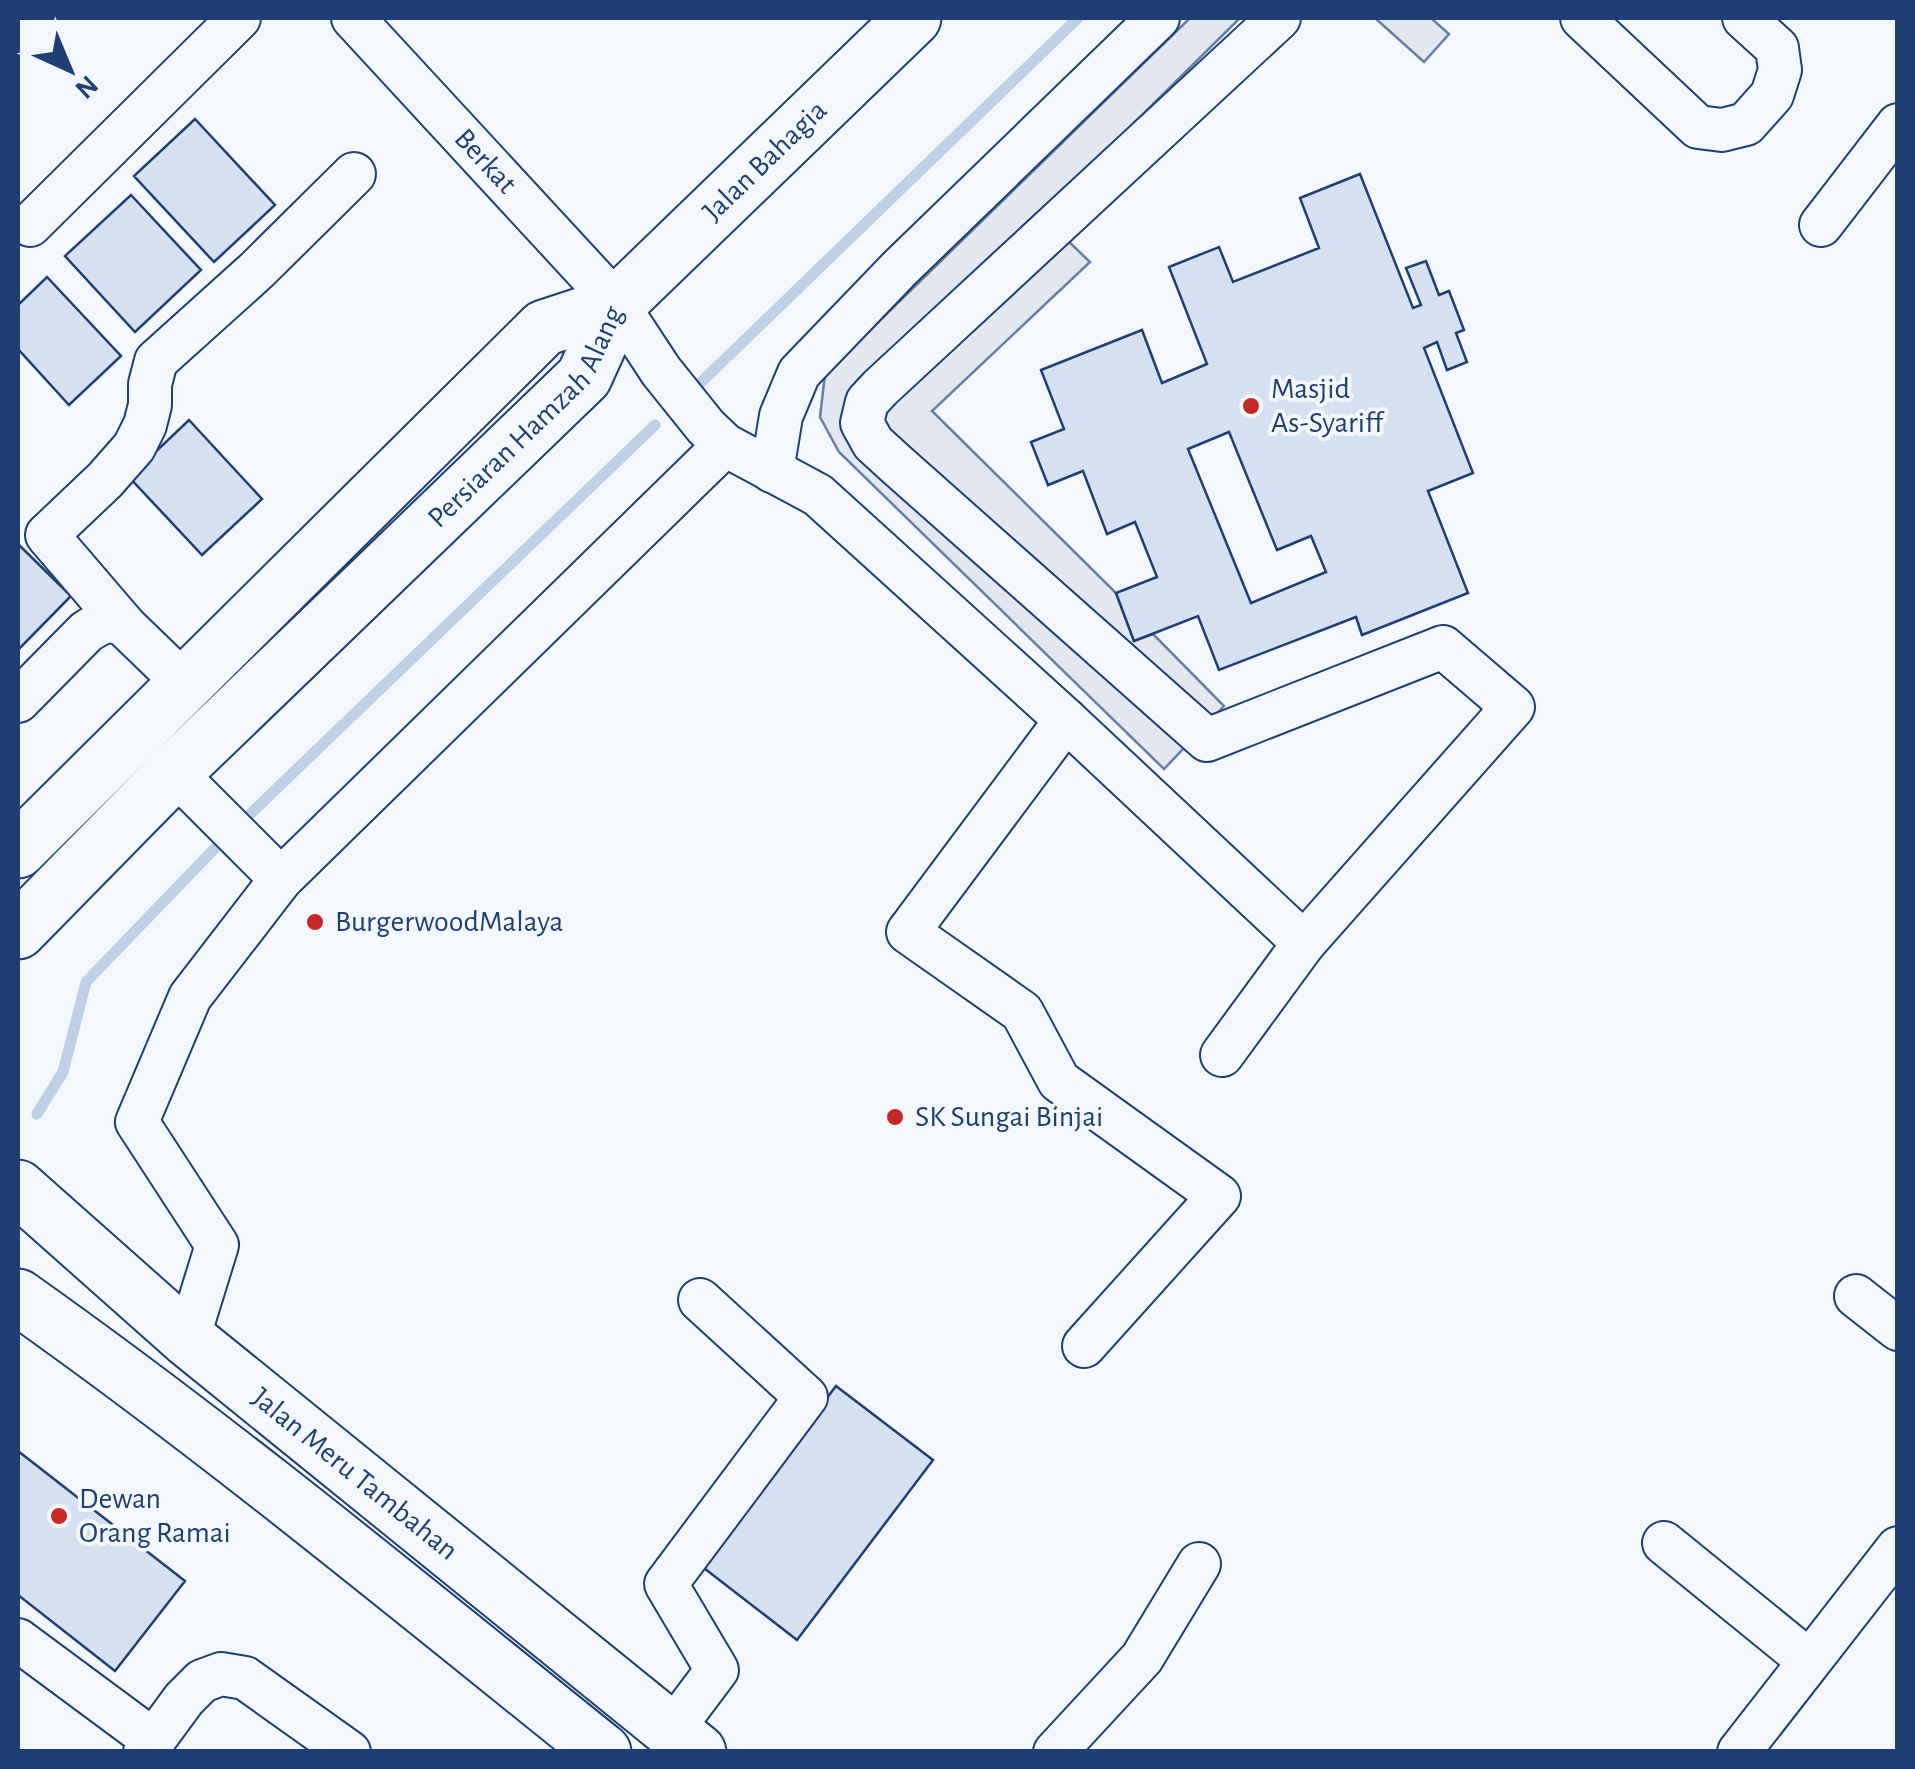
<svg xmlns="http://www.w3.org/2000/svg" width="1915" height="1769" viewBox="0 0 1915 1769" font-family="'Alegreya Sans',sans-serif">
<rect width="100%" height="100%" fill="#f4f7fb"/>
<path fill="#e3e8f0" stroke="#687fa3" stroke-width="2.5" d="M1190,18H1240L1041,215L1090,262L932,411L1116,593L1134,641L1153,634L1224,706L1164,769L839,452L820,417L825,374Z
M1375,18H1431L1449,34L1424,62Z"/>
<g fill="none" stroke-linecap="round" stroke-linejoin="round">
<path stroke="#bed0e5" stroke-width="11" d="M692,391L1078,18
M246,818L655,425
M37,1114L63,1072L86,982L218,845"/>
</g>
<path fill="#d5e0f0" stroke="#1d3f73" stroke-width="2.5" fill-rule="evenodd" d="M195,119L275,205L214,262L134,176Z
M1360,174L1413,308L1421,305L1406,268L1426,261L1439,295L1449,291L1464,330L1456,333L1467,362L1447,370L1437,342L1424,348L1473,473L1428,491L1468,593L1362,635L1356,617L1219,670L1198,616L1134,641L1116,593L1157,577L1135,522L1107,534L1083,471L1048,485L1031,442L1064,429L1041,370L1142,330L1162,383L1207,364L1169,267L1219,247L1233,282L1319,248L1300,198ZM1229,432L1277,550L1311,536L1326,572L1251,603L1188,449Z
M131,195L201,270L135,332L65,256Z
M47,277L121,356L69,405L18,349V305Z
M189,420L262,499L202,555L129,477Z
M18,544L71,596L18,650Z
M836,1386L933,1460L797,1640L700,1565Z
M18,1451L185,1581L115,1671L18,1595Z"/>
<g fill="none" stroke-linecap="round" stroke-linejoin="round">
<defs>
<g id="minor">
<path id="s1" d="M353,18L617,304L661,371L706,427L725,445L818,495L1066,720L1304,943"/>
<path d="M1582,18L1698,127L1722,130L1746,124L1772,95L1780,70L1777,48L1744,18"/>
<path d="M30,225L239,18"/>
<path d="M1821,225L1898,125"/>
<path d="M772,471L781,416L799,373L900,268L1158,18"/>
<path d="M125,626L47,535L105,480L134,447L145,425L150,405V384L156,361L257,270L354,174"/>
<path d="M18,701L86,632C99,623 109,617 125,626L186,685"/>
<path d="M1066,720L908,932L1022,1012L1059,1081L1219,1196L1084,1346"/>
<path d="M174,772L281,879"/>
<path d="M1222,1055L1304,943L1513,707L1443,647L1207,740L896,464L873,443L862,423L867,402L880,388L1279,18"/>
<path d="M1856,1296L1898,1329"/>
<path d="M188,1339L217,1245L137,1122L190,997L281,879L725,445"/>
<path d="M1664,1543L1809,1661"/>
<path d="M18,1640L153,1740"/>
<path d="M672,1730L717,1670L666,1584L806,1397L700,1300"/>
<path d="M145,1752L184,1699L202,1681L221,1674L245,1678L349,1752"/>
<path d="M1055,1752L1142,1658L1199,1564"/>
<path d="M1739,1752L1898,1548"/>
</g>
<g id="major">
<path d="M18,850L544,328L617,304"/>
<path id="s2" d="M18,931L174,772L584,377L617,304L913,18"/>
<path id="s3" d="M18,1188L188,1339L698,1752"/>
<path d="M18,1297C219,1439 410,1597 603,1752"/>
</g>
</defs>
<use href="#minor" stroke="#1d3f73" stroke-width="46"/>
<use href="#major" stroke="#1d3f73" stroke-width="59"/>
<use href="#minor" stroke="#f4f7fb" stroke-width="42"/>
<use href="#major" stroke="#f4f7fb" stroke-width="55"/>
</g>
<g fill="#c62828" stroke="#f4f7fb" stroke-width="4">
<circle cx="1251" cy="406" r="10"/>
<circle cx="315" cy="922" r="10"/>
<circle cx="895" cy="1117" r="10"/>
<circle cx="59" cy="1516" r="10"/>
</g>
<g text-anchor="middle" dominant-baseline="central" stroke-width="8" stroke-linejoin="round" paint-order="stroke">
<g font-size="30" fill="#1d3f73" stroke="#f4f7fb">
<text stroke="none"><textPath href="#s1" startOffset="195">Berkat</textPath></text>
<text stroke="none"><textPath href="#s2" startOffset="1078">Jalan Bahagia</textPath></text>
<text stroke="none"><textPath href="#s2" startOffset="725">Persiaran Hamzah Alang</textPath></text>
<text stroke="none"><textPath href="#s3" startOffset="442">Jalan Meru Tambahan</textPath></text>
</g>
<g font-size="30" fill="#1d3f73" stroke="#f4f7fb" text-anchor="start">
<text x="1271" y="389">Masjid<tspan x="1271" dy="34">As-Syariff</tspan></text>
<text x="335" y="922">BurgerwoodMalaya</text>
<text x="915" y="1117">SK Sungai Binjai</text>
<text x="79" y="1499">Dewan<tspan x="79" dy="34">Orang Ramai</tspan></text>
</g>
</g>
<rect width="1915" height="1769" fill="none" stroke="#1d3f73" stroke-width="40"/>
<g transform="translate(70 70) rotate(136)" stroke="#f4f7fb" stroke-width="8" paint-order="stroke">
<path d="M0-8L18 38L0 25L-18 38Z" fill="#1d3f73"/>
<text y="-15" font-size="28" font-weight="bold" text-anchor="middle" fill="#1d3f73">N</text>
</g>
</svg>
